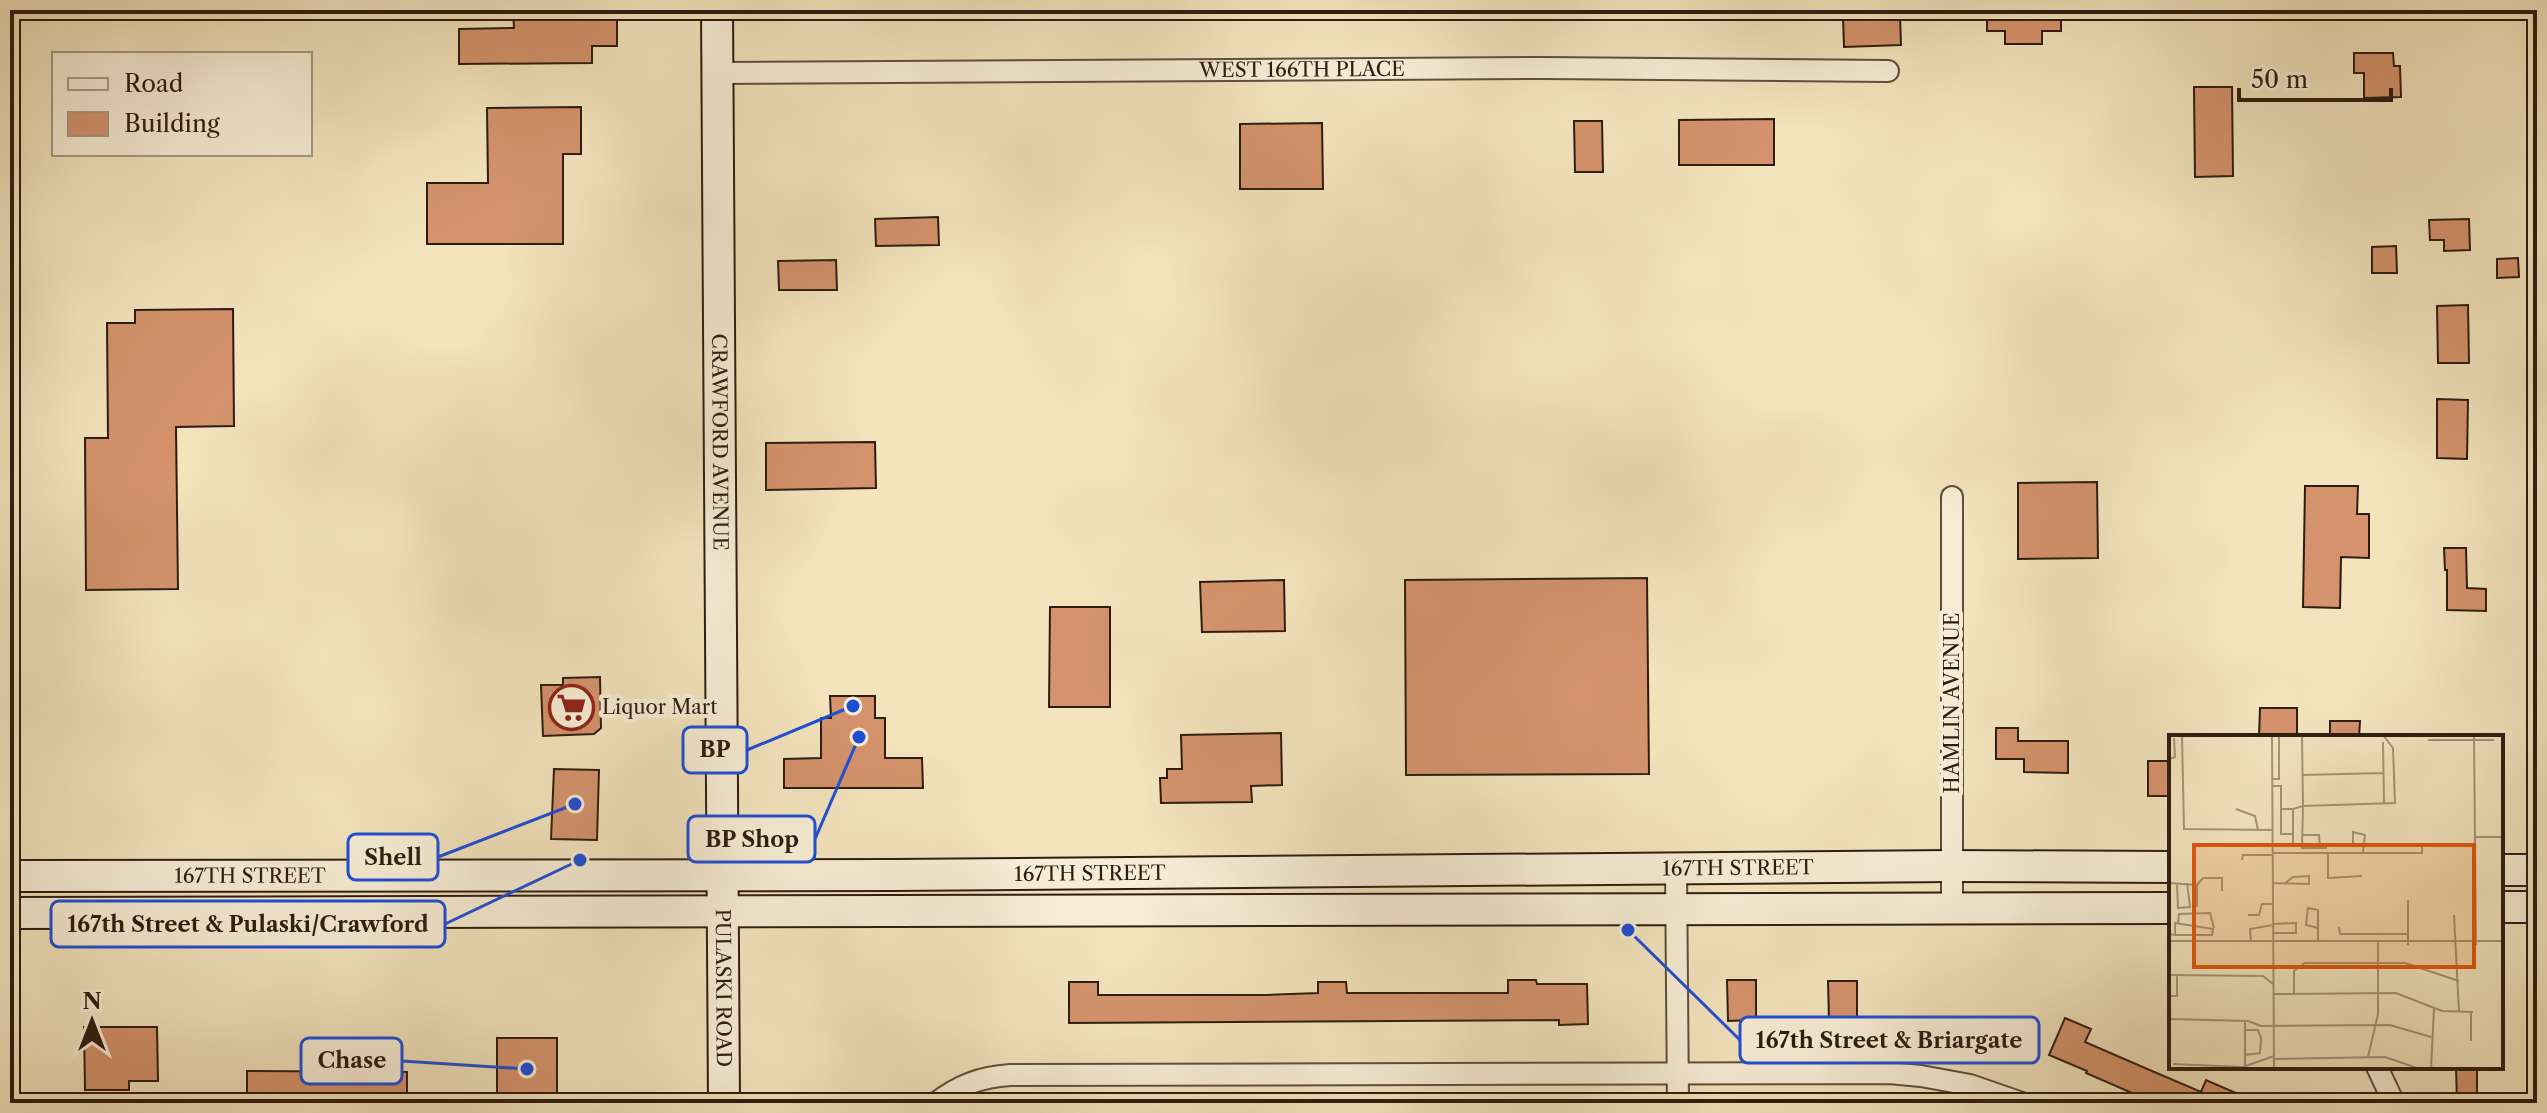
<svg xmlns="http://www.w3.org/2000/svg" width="2547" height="1113" viewBox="0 0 2547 1113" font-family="'Libre Caslon Text',serif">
<rect width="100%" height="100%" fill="#f3e4be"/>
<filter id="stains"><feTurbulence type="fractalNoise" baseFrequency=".0025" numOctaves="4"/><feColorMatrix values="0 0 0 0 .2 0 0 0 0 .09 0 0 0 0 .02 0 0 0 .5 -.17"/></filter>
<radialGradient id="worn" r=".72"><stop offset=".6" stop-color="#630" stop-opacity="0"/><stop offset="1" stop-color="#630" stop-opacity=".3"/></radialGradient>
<path fill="#d4936c" stroke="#2e1c12" stroke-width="2" d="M513,10H617V46H592V63L459,64V29L514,28Z
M1987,10H2061V31H2042V44H2005V31H1987Z
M1900,15L1901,45L1844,47L1843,17Z
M2354,53H2393L2394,66H2400L2401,97L2364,98V73H2354Z
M2194,87H2232L2233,176L2195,177Z
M581,107V154H563V244H427V183H488L487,108Z
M1774,119V165H1679V120Z
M1574,121H1602L1603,172H1575Z
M1322,123L1323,189H1240V124Z
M938,217L939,245L876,246L875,219Z
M2469,219L2470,250L2444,251V240H2430L2429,220Z
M2396,246L2397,273H2372V247Z
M2518,258L2519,277L2497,278V259Z
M836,260L837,290H779L778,261Z
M2468,305L2469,363H2438L2437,306Z
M233,309L234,426L176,427L178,589L86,590L85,438H108L107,323H135V310Z
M2437,399L2468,400L2467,459L2437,458Z
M875,442L876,488L766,490V443Z
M2097,482L2098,558L2018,559V483Z
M2305,486H2358L2357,514H2369V558L2341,557L2340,608L2303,607Z
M2444,548H2466L2467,588L2486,589V611L2447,610V570H2445Z
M1647,578L1649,774L1406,775L1405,580Z
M1284,580L1285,631L1202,632L1200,582Z
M1050,607H1110V707H1049Z
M600,677L601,728L594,734L543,736L541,685H563V678Z
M830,696H875V718H885V758H922L923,788H784V759L821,758V718H831Z
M2260,708H2297V737H2259Z
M2330,721H2360L2359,737H2330Z
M1996,728H2018V741H2068V773L2024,772V759H1996Z
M1281,733L1282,785L1251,786L1252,802L1161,803L1160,778H1167V769H1182L1181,735Z
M2148,761H2171V796H2148Z
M554,769L599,770L597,840L551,839Z
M1508,980H1536L1537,984H1587L1588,1024L1559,1025V1020L1069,1023V982H1098V995H1266L1318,993V982H1346L1347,993H1508Z
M1727,980H1756V1020L1728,1021Z
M1828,981H1857V1021H1829Z
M2065,1018L2091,1029L2085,1042L2145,1068L2201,1092L2206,1080L2259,1103H2155L2086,1073L2087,1071L2049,1055Z
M84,1027H157L158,1081H129V1090H85Z
M497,1038H557V1101H497Z
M2456,1067H2477V1103H2457Z
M247,1071L407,1072V1103H247Z"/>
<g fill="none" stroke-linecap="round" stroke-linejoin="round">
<defs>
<g id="street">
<path id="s1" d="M718,73L1543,68L1888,71"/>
<path d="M1676,868L1678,1103"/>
<path d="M1952,909V497"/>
<path d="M2377,1067L2394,1103"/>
<path d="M936,1103C959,1085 981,1077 1010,1075L1889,1073L1921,1076L1970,1085L2022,1103"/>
</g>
<g id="secondary">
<path id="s2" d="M717,10L724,1103"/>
<path d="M2501,870H2537"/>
<path id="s3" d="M10,876L894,875L1952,866L2171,867"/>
<path d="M2501,907H2537"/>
<path d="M10,913L2171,908"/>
</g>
</defs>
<use href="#street" stroke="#5f4e3d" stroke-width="24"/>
<use href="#secondary" stroke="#2e1c12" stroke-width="34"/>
<use href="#street" stroke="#f7edd5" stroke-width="20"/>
<use href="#secondary" stroke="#f7edd5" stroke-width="30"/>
</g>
<defs>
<symbol id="supermarket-ring" viewBox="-11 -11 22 22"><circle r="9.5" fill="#f7edd5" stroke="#8f2418" stroke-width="1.5"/><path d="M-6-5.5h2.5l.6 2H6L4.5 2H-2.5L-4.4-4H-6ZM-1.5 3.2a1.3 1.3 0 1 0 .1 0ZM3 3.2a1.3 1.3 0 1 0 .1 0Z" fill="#8f2418"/></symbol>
</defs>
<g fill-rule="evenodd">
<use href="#supermarket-ring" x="546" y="682" width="51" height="51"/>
</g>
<g text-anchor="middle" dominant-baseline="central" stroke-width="8" stroke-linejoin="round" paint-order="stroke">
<g font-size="20" fill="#2e1c12" stroke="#f7edd5">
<text stroke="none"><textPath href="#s1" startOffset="584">WEST 166TH PLACE</textPath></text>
<text stroke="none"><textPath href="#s2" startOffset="432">CRAWFORD AVENUE</textPath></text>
<text transform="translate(1952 703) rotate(-90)">HAMLIN AVENUE</text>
<text stroke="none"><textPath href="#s3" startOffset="1728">167TH STREET</textPath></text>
<text stroke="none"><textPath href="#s3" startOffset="1080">167TH STREET</textPath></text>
<text stroke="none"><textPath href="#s3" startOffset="240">167TH STREET</textPath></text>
<text stroke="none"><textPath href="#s2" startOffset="978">PULASKI ROAD</textPath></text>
</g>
<g font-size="20" fill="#2e1c12" stroke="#f7edd5" text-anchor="start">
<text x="602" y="707">Liquor Mart</text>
</g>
</g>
<g transform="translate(2169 735)">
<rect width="334" height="334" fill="#f3e4be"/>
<path fill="none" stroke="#a49479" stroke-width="2" d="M13,0L15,94L103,95M103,0L105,334M133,0L134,71L226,68L224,13L214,0M305,0L307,210M259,5H325M214,7L215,68M0,24L6,22L5,3M133,40L215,38M103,44H110V0M103,51H112V99H124M67,74L86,81L89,95M112,74H124V112M124,74L134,71L133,113H158M134,100H150L151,113M306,102H334M194,117L196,100L184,97V109L195,111M104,118H253V110M159,118V143L193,141M73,125L74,120H104M0,148L28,150V172M8,148L9,173L21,172L18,148M104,148L140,149V141L124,142L115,149M28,150L34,143H53V156M0,174L1,148M79,180H90L93,169H104M285,180L290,277M9,188L10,179L41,178L45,193M104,189L127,188V198H104M170,192L171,199H239M0,199L6,200H43L44,194L6,188V200M0,206H334M82,206L81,194L104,190M149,206V175L139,173L137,190L149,193M239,210V165M0,240L94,241L104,249M125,258V236L136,228H236L290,246M105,259L227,258L273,276L304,277M0,261H8V240M0,284L79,286L92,291L221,290L262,302M76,286V331M76,295H89L92,303L91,318L76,320M302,306V277M199,322L209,279V206M105,324L216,322L248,333L276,334M4,329L74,332L105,321M262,334L265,273"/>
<path fill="#df560c" fill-opacity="0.15" stroke="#df560c" stroke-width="4" d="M25,110H305V232H25Z"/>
<rect width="334" height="334" fill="none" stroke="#2e1c12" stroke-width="4"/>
</g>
<path fill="none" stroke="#1d4ed8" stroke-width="3" d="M853 706L747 750M859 737L815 839M575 804L438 857M580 860L445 924M1628 930L1740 1040M527 1069L402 1061"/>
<g fill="#1d4ed8" stroke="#f7edd5" stroke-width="3">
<circle cx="853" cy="706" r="8"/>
<circle cx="859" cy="737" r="8"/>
<circle cx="575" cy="804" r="8"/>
<circle cx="580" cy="860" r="8"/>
<circle cx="1628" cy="930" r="8"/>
<circle cx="527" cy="1069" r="8"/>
</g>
<g fill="#f7edd5" stroke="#1d4ed8" stroke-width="3">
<rect x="683" y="727" width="64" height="46" rx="8"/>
<rect x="688" y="816" width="127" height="46" rx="8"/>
<rect x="348" y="834" width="90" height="46" rx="8"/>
<rect x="51" y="901" width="394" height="46" rx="8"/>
<rect x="1740" y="1017" width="299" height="46" rx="8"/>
<rect x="301" y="1038" width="101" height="46" rx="8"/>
</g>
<g font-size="22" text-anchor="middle" font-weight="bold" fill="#2e1c12">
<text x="715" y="757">BP</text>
<text x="752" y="847">BP Shop</text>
<text x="393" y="865">Shell</text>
<text x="248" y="932">167th Street &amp; Pulaski/Crawford</text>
<text x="1889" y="1048">167th Street &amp; Briargate</text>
<text x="352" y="1068">Chase</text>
</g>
<rect width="2547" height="1113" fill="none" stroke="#f3e4be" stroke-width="40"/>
<rect x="12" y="12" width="2523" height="1089" fill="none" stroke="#2e1c12" stroke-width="4"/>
<rect x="20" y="20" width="2507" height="1073" fill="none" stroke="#2e1c12" stroke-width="2"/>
<rect x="52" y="52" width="260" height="104" fill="#f7edd5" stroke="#a79987" stroke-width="2"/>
<rect x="68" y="78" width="40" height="12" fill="#f7edd5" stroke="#a79987" stroke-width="2"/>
<text x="124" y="92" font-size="24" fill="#2e1c12">Road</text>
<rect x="68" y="112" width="40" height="24" fill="#d4936c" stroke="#a79987" stroke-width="2"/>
<text x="124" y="132" font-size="24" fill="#2e1c12">Building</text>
<g transform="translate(92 1021)" stroke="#f7edd5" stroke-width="6" paint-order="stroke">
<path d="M0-6L14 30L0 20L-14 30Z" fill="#2e1c12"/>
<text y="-12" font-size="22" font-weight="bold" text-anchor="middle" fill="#2e1c12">N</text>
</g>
<path d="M2239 88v12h152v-12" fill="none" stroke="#2e1c12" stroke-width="4"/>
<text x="2251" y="88" font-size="24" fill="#2e1c12" stroke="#f7edd5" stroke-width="6" paint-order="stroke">50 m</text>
<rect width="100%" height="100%" filter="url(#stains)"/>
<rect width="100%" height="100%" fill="url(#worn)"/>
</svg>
